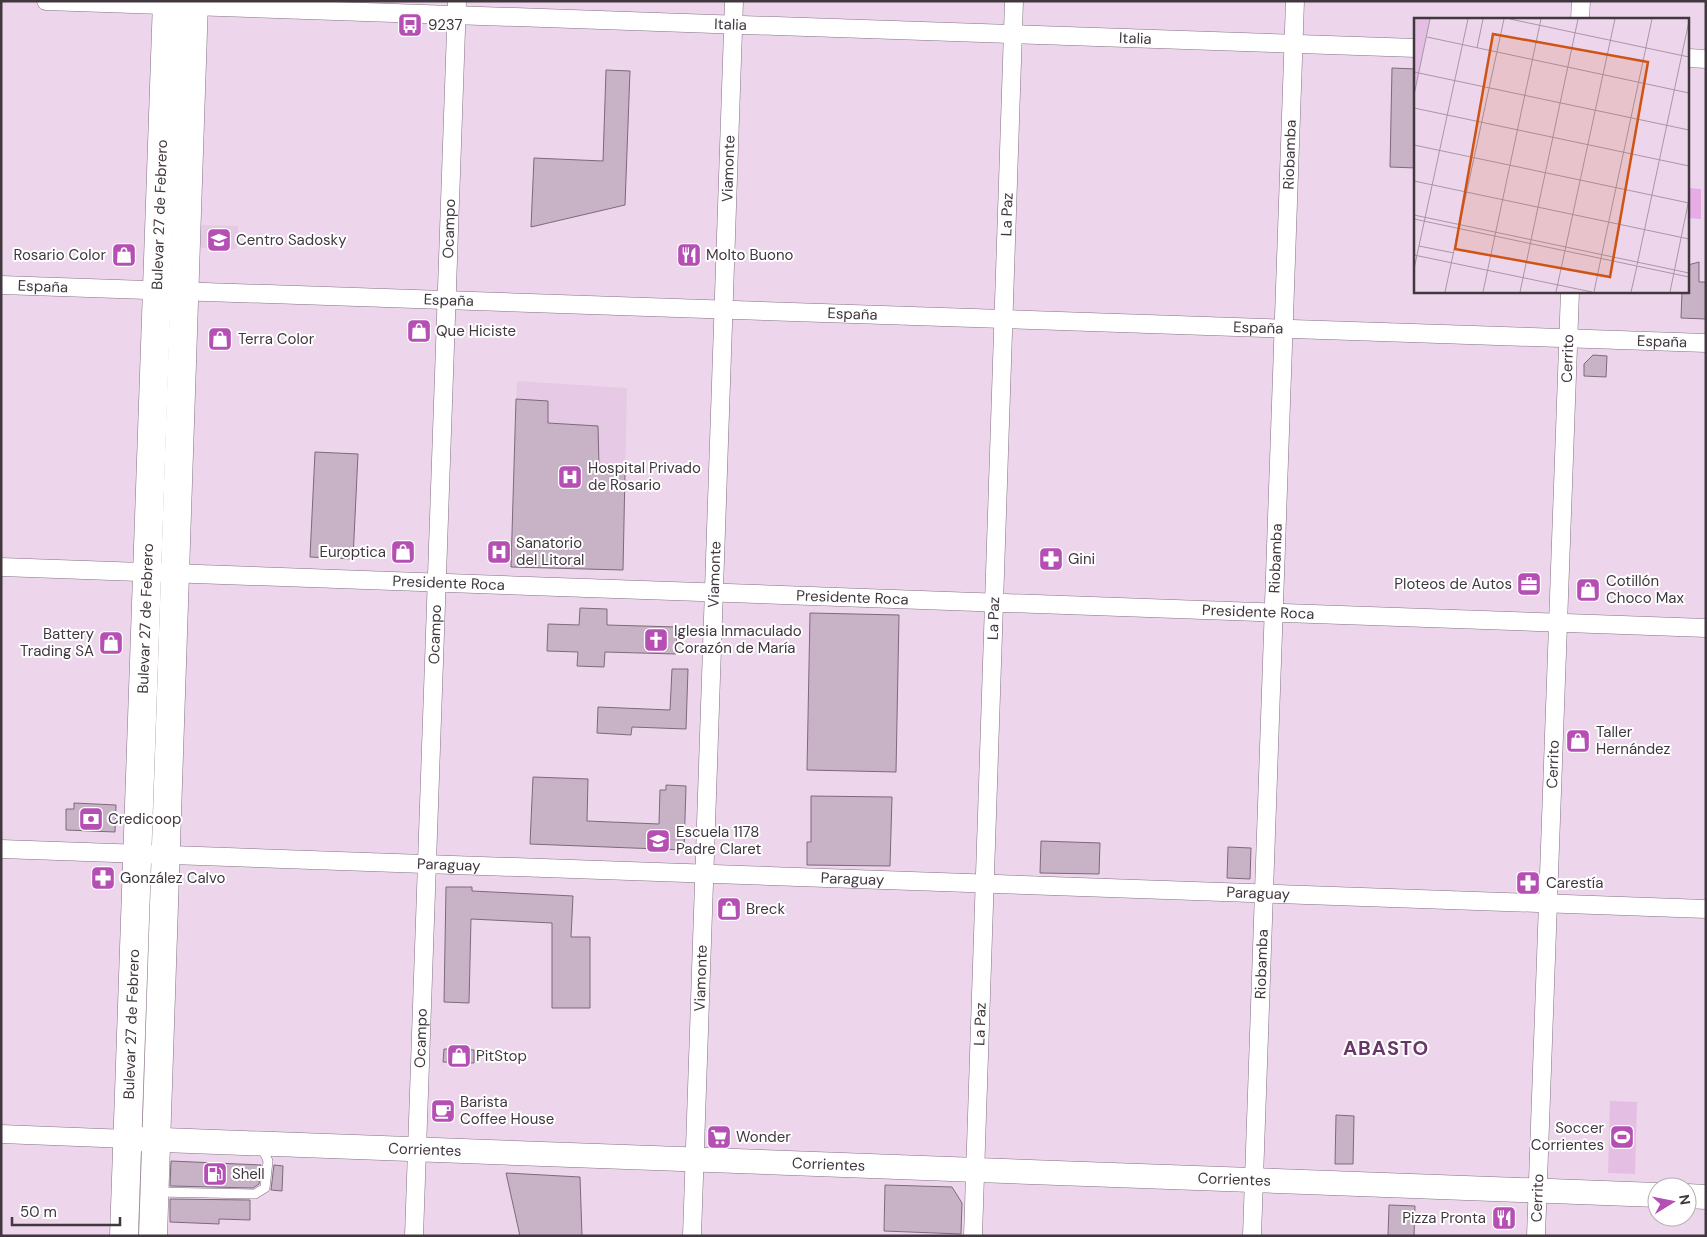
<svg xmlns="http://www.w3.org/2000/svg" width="1707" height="1237" viewBox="0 0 1707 1237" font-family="'DM Sans',sans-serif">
<rect width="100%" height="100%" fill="#edd6eb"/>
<path fill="#e6c9e4" d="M201,225L238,226L237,249L201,248Z
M517,381L627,388L623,570L511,567Z"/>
<path fill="#e5bee3" d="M1610,1101L1637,1102L1635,1174L1608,1173Z"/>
<path fill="#e7ace5" d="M1688,188L1701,189V219L1688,218Z"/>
<path fill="#c8b2c6" stroke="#7d697c" d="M1392,68L1416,69V168L1390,167Z
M606,70L630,71L625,205L531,227L534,158L603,161Z
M1699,262V282H1706V319L1681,318L1682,291H1688V265Z
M1593,355L1607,356L1606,377L1584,376V364Z
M516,399L548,401V423L598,426L599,467L625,473L623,570L511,567Z
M315,452L358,454L353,559L310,557Z
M580,608L607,609V625L677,627L676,654L605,652L604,667L577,666L578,652L547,651L548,624L579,625Z
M810,613L899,615L896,772L807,770Z
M672,669H688L686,729L632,727L631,735L597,733L598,707L670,710Z
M533,777L588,779L587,821L659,824L660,790H666V785L686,786L684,850L530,844Z
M811,796L892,797L890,866L807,865V842H811Z
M74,803L116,805L115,832L66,830V809H74Z
M1041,841L1100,843L1099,874L1040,873Z
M1228,847L1251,848L1250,879L1227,878Z
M446,887H472V891L573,896L571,937H590V1008H552V923L471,919L469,1003L444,1002Z
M444,1049L474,1050V1063L443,1062Z
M1336,1115L1354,1116L1353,1164H1335Z
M171,1161L261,1165L259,1184L253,1188L170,1186Z
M274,1165L283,1166L282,1191L271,1190Z
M506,1173L580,1177L582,1236H520Z
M885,1185L952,1187L962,1203L961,1234L884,1231Z
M170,1199L250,1200V1220L219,1219V1224L170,1222Z
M1389,1205L1415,1206L1414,1236H1388Z"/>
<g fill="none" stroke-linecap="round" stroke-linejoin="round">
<defs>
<path id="lane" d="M157,1192L255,1194L265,1188L268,1161L261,1145"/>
<g id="street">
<path id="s1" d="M46,1L1416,48"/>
<path d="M1580,19L1581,1"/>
<path d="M1688,58L1706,59"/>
<path id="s2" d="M1,285L1706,343"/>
<path id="s3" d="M1,567L1706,628"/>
<path id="s4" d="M1,849L1706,909"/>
<path d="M1,1134L128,1139"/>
<path id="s5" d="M414,1236L457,1"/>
<path id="s6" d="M692,1236L734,1"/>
<path id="s7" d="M973,1236L1014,1"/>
<path id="s8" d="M1252,1236L1295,1"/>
<path id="s9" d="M1536,1236L1570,291"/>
</g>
<g id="secondary">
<path id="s10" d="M137,1139L1657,1195"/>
<path d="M1687,1196L1706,1197"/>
</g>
<g id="primary">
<path id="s11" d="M124,1236L167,1"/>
<path d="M153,1236L194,1"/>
</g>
</defs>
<use href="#lane" stroke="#847083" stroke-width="10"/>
<use href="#street" stroke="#847083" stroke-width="19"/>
<use href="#secondary" stroke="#847083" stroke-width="25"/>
<use href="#primary" stroke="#847083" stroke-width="29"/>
<use href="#lane" stroke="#fff" stroke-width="9"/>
<use href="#street" stroke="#fff" stroke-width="18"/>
<use href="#secondary" stroke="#fff" stroke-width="24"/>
<use href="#primary" stroke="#fff" stroke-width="28"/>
</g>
<defs>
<symbol id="bus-square" viewBox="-11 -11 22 22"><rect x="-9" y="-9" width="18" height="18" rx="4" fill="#b54fb4" stroke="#fff"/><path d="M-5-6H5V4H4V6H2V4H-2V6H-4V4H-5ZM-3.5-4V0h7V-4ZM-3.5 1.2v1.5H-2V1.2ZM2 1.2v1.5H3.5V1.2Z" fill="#fff"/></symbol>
<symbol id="university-square" viewBox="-11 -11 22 22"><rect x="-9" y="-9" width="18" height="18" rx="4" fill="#b54fb4" stroke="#fff"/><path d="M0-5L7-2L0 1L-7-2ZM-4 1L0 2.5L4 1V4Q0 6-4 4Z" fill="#fff"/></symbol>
<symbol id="shop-square" viewBox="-11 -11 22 22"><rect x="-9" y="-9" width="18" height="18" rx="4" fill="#b54fb4" stroke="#fff"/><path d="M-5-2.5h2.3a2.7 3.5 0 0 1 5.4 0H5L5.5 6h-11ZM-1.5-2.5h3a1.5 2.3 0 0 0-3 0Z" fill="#fff"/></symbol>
<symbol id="restaurant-square" viewBox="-11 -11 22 22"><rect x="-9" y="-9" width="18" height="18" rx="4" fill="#b54fb4" stroke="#fff"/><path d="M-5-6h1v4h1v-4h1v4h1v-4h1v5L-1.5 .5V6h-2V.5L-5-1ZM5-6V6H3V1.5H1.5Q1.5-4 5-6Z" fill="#fff"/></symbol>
<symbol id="hospital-square" viewBox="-11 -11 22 22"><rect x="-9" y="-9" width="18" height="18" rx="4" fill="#b54fb4" stroke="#fff"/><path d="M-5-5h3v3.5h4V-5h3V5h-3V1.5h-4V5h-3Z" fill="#fff"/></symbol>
<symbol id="pharmacy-square" viewBox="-11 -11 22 22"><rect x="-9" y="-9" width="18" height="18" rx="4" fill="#b54fb4" stroke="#fff"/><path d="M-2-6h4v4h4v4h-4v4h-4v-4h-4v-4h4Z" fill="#fff"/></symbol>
<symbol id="office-square" viewBox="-11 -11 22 22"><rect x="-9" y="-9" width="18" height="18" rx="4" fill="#b54fb4" stroke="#fff"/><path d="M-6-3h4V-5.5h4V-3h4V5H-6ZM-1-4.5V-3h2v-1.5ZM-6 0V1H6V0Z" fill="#fff"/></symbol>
<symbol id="church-square" viewBox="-11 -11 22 22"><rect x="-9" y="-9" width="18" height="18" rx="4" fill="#b54fb4" stroke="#fff"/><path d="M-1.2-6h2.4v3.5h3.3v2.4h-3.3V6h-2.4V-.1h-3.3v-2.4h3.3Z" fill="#fff"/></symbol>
<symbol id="bank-square" viewBox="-11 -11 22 22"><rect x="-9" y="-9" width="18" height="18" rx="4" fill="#b54fb4" stroke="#fff"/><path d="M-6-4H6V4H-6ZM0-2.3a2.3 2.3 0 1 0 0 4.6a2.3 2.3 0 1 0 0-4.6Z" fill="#fff"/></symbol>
<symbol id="school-square" viewBox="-11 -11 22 22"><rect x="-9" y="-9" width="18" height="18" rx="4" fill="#b54fb4" stroke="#fff"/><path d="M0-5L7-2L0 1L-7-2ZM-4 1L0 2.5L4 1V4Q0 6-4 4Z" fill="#fff"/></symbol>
<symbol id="cafe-square" viewBox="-11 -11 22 22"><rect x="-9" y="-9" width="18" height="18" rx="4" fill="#b54fb4" stroke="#fff"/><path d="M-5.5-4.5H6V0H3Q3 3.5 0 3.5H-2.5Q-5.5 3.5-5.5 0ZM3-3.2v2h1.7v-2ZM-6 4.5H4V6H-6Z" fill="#fff"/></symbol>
<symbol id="supermarket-square" viewBox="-11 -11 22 22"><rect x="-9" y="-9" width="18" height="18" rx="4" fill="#b54fb4" stroke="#fff"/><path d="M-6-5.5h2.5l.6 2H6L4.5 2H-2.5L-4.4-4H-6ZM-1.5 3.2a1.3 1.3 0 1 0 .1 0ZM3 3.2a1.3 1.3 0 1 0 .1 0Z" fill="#fff"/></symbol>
<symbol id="stadium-square" viewBox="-11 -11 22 22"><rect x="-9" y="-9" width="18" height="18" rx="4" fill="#b54fb4" stroke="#fff"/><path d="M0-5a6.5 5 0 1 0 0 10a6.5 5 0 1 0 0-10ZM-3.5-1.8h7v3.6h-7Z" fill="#fff"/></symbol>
<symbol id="fuel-square" viewBox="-11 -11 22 22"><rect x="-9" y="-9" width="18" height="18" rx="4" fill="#b54fb4" stroke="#fff"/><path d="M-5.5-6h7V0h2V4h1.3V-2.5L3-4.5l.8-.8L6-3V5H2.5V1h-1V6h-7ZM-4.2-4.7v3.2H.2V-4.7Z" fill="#fff"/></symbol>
</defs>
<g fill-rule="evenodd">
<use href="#bus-square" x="396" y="11" width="28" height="28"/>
<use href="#university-square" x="205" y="226" width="28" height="28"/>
<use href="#shop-square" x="110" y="241" width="28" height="28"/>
<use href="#restaurant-square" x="675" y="241" width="28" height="28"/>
<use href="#shop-square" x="405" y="317" width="28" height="28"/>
<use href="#shop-square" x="206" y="325" width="28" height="28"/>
<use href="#hospital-square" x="556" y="463" width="28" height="28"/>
<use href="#shop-square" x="389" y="538" width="28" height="28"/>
<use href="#hospital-square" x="485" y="538" width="28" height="28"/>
<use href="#pharmacy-square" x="1037" y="545" width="28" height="28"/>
<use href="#office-square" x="1515" y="570" width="28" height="28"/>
<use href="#shop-square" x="1574" y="576" width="28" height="28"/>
<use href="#church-square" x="642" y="626" width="28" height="28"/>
<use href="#shop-square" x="97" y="629" width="28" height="28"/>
<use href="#shop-square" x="1564" y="727" width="28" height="28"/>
<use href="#bank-square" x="77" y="805" width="28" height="28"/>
<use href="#school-square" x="644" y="827" width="28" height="28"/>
<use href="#pharmacy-square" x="89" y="864" width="28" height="28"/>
<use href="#pharmacy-square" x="1514" y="869" width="28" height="28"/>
<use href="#shop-square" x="715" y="895" width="28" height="28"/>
<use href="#shop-square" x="445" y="1042" width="28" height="28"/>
<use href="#cafe-square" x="429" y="1097" width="28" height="28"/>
<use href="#supermarket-square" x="705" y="1123" width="28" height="28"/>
<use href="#stadium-square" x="1608" y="1123" width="28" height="28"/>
<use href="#fuel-square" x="201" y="1160" width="28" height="28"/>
<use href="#restaurant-square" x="1490" y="1204" width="28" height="28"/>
</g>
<g text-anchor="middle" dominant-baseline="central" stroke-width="4" stroke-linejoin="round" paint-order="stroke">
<g font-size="15" fill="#40373f" stroke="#fff" text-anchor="start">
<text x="428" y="25">9237</text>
<text x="236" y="240">Centro Sadosky</text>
<text x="106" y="255" text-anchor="end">Rosario Color</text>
<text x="706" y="255">Molto Buono</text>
<text x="436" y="331">Que Hiciste</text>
<text x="238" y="339">Terra Color</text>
<text x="588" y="468">Hospital Privado<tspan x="588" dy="17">de Rosario</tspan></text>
<text x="516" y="543">Sanatorio<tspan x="516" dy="17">del Litoral</tspan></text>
<text x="386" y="552" text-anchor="end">Europtica</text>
<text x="1068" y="559">Gini</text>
<text x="1606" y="581">Cotillón<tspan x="1606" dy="17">Choco Max</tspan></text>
<text x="1512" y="584" text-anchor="end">Ploteos de Autos</text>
<text x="674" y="631">Iglesia Inmaculado<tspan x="674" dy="17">Corazón de María</tspan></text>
<text x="94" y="634" text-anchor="end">Battery<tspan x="94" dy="17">Trading SA</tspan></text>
<text x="1596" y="732">Taller<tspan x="1596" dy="17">Hernández</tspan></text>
<text x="108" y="819">Credicoop</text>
<text x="676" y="832">Escuela 1178<tspan x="676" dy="17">Padre Claret</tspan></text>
<text x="120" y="878">González Calvo</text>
<text x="1546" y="883">Carestía</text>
<text x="746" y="909">Breck</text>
<text x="476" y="1056">PitStop</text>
<text x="460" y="1102">Barista<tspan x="460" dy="17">Coffee House</tspan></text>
<text x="1604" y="1128" text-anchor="end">Soccer<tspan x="1604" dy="17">Corrientes</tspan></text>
<text x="736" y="1137">Wonder</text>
<text x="232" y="1174">Shell</text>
<text x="1486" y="1218" text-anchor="end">Pizza Pronta</text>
</g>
<g font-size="15" fill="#40373f" stroke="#fff">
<text stroke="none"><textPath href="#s1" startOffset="685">Italia</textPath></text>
<text stroke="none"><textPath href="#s1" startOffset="1090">Italia</textPath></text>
<text stroke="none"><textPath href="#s8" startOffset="1082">Riobamba</textPath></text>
<text stroke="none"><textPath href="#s6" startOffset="1068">Viamonte</textPath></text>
<text stroke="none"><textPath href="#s11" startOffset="1022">Bulevar 27 de Febrero</textPath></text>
<text stroke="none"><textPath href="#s7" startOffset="1022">La Paz</textPath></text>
<text stroke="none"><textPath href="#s5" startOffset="1008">Ocampo</textPath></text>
<text stroke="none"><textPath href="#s2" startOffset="42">España</textPath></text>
<text stroke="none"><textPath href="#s2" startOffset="448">España</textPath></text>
<text stroke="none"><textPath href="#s2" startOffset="852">España</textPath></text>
<text stroke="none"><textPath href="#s2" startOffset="1258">España</textPath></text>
<text stroke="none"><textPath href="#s2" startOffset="1662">España</textPath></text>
<text stroke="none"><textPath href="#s9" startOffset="878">Cerrito</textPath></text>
<text stroke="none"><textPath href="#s8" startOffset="678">Riobamba</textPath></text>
<text stroke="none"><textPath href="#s6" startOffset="662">Viamonte</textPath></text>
<text stroke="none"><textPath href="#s3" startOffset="448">Presidente Roca</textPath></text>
<text stroke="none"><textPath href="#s3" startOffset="852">Presidente Roca</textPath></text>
<text stroke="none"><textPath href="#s3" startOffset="1258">Presidente Roca</textPath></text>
<text stroke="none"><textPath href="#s11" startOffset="618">Bulevar 27 de Febrero</textPath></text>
<text stroke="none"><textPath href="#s7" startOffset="618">La Paz</textPath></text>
<text stroke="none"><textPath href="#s5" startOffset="602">Ocampo</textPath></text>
<text stroke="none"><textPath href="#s9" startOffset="472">Cerrito</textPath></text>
<text stroke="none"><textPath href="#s4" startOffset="448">Paraguay</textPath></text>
<text stroke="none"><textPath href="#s4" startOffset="852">Paraguay</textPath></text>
<text stroke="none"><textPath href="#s4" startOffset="1258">Paraguay</textPath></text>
<text stroke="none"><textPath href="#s8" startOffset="272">Riobamba</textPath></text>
<text stroke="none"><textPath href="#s6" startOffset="258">Viamonte</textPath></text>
<text stroke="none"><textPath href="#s11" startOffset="212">Bulevar 27 de Febrero</textPath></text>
<text stroke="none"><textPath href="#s7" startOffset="212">La Paz</textPath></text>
<text stroke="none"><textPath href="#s5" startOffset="198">Ocampo</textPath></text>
<text stroke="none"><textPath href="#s10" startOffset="288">Corrientes</textPath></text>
<text stroke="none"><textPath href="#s10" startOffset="692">Corrientes</textPath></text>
<text stroke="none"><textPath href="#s10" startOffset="1098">Corrientes</textPath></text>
<text stroke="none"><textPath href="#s9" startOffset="38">Cerrito</textPath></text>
</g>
<g font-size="20" font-weight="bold" letter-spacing="1" fill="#683667" stroke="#fff">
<text x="1386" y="1048">ABASTO</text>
</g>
</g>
<g transform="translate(1414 18)">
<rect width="275" height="275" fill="#edd6eb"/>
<path d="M0,1H16L0,77Z" fill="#e5bee3"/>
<path fill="none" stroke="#a896a6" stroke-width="1" d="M96,1L275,39M13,19L275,75M63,30L69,1M0,54L275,112M0,77L16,1M0,90L275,148M0,127L275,185M0,163L275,221M0,197L275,255M0,201L275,259M5,228L40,235M0,237L178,274M187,240L238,1M223,247L275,3M0,251L54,1M31,274L90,1M69,274L127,1M106,274L164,1M142,274L201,1M180,274L187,240M217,274L223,248M256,274L275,181"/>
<path fill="#cf5414" fill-opacity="0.15" stroke="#cf5414" stroke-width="2.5" d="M79,16L234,44L196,259L41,231Z"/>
<rect width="275" height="275" fill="none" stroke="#40373f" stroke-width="2.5"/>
</g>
<rect width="1707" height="1237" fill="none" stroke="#40373f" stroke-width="5"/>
<g transform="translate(1672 1202) rotate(80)"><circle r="24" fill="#ffffff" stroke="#b3afb2"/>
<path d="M0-4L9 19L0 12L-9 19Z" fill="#b54fb4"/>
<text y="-8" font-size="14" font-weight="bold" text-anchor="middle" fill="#40373f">N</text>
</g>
<path d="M12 1217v8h108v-8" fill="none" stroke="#40373f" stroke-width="2.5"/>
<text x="20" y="1217" font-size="15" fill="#40373f" stroke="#ffffff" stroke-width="4" paint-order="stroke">50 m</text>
</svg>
